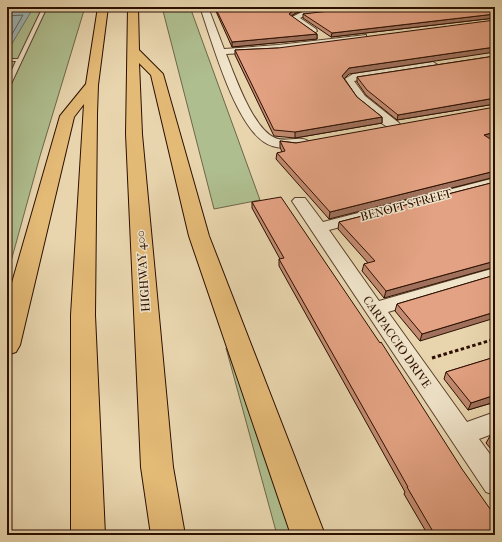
<svg xmlns="http://www.w3.org/2000/svg" width="502" height="542" viewBox="0 0 502 542" font-family="'IM FELL French Canon',serif">
<rect width="100%" height="100%" fill="#e8d5ae"/>
<filter id="stains"><feTurbulence type="fractalNoise" baseFrequency=".005" numOctaves="4"/><feColorMatrix values="0 0 0 0 .2 0 0 0 0 .09 0 0 0 0 .02 0 0 0 .5 -.17"/></filter>
<radialGradient id="worn" r=".72"><stop offset=".6" stop-color="#630" stop-opacity="0"/><stop offset="1" stop-color="#630" stop-opacity=".3"/></radialGradient>
<path fill="#afbe8f" stroke="#6e6648" d="M7,7H85L40,156L7,276Z
M162,7H190L260,200L214,209Z
M226,348L303,535H277Z"/>
<path fill="#9cb6b6" stroke="#6f736d" d="M13,10H32L10,47H7V13Z"/>
<g fill="none" stroke-linecap="round" stroke-linejoin="round">
<path stroke="#64625b" stroke-width="1" d="M7,16L23,15L7,43"/>
<defs>
<path id="service" d="M19,7H23L19,11L17,10Z
M43,7H47L10,86L7,88V81L16,61H7V59H18Z"/>
<path id="minor" d="M200,7H208L224,49L278,45L366,35V39L363,40L278,51L226,54C235,76 253,129 275,138C285,143 304,134 310,143L309,146C295,149 275,150 264,142C234,122 212,41 200,7Z
M347,7H373L369,9L304,16L300,18L316,29L317,31L313,34L290,18L302,12Z
M433,62L438,65L436,67L354,81L365,96L399,123L401,126L399,129L395,130C379,126 349,95 343,80L353,74Z
M495,178V186L329,230L379,301L495,268V280L388,312L467,422L495,412V433L479,439L495,461V495L486,492L292,201L295,198H305L323,222Z"/>
<path id="motorway" d="M98,7H108L98,85L97,114L95,315L105,535H71V315L84,104L74,117L20,345L16,352L7,355V300L60,116L86,84Z
M128,7H138L139,50L163,74L209,236L325,535H291L189,236L151,75L139,63L142,134L173,467L185,535H151L141,467L126,134Z"/>
</defs>
<use href="#service" stroke="#5b402c" stroke-width="2"/>
<use href="#minor" stroke="#5b402c" stroke-width="2"/>
<use href="#motorway" stroke="#2c0f00" stroke-width="2"/>
<path stroke="#2c0f00" stroke-width="3" stroke-dasharray="3.5 2.5" stroke-linecap="butt" d="M432,358L495,339"/>
<use href="#service" fill="#f0e4ca" fill-rule="evenodd"/>
<use href="#minor" fill="#f0e4ca" fill-rule="evenodd"/>
<use href="#motorway" fill="#e4ba77" fill-rule="evenodd"/>
</g>
<path fill="#c38b71" stroke="#2c0f00" d="M214,7H342L316,8L296,13L291,16L317,34V39L232,47Z
M495,7V18L331,37L303,18V14Z
M278,48L349,74L344,78L357,97L382,117V123L295,138L274,136L235,55V50Z
M495,56V104L397,120L366,95L357,82V77Z
M490,139L329,219L276,159L277,153L282,152L280,147V141L296,143Z
M495,182L384,298L362,271L364,264L368,263L338,229L339,222Z
M252,202L495,535H428L404,494L405,492L279,266V259H280L252,208Z
M495,275L420,341L395,311L397,304Z
M495,357V402L468,410L444,379L446,372Z
M495,434V454L486,443L490,436Z"/>
<path fill="#9f715c" stroke="#2c0f00" d="M302,7H316V8L296,13L288,18L289,14L296,8Z
M495,14V18L331,37L332,33Z
M317,34V39L232,47V42Z
M495,47V52L349,74L342,81V76L349,68Z
M495,98V104L397,120L398,115Z
M382,117V123L295,138V132Z
M495,132V138L482,141L484,135Z
M495,171V177L329,219L330,212Z
M495,261V267L384,298L386,291Z
M495,312V318L420,341L422,334Z
M495,395V402L468,410L471,403Z"/>
<path fill="#e3a283" stroke="#2c0f00" d="M215,7H302L296,8L289,14L317,34L232,42Z
M364,7H495V14L332,33L303,14Z
M495,20V47L349,68L342,76L357,97L382,117L295,132L274,130L235,50L278,48Z
M495,56V98L398,115L367,90L357,77Z
M495,107V132L484,135L495,142V171L330,212L277,153L285,151L280,141L296,143Z
M495,182V261L386,291L364,264L375,261L339,222Z
M281,197L380,343L381,342L462,469L495,516V535H435L407,487H408L279,259L284,258L252,202Z
M495,275V312L422,334L397,304Z
M495,357V395L471,403L446,372Z
M495,434V443L490,436Z"/>
<g text-anchor="middle" dominant-baseline="central" stroke-width="3" stroke-linejoin="round" paint-order="stroke">
<g font-size="12" fill="#2c0f00" stroke="#f0e4ca">
<text transform="translate(406 205) rotate(-15)">BENOIT STREET</text>
<text transform="translate(143 271) rotate(-94)">HIGHWAY 400</text>
<text transform="translate(397 342) rotate(55)">CARPACCIO DRIVE</text>
</g>
</g>
<rect width="502" height="542" fill="none" stroke="#e8d5ae" stroke-width="24"/>
<rect x="8" y="8" width="486" height="526" fill="none" stroke="#2c0f00" stroke-width="2"/>
<rect x="12" y="12" width="478" height="518" fill="none" stroke="#2c0f00"/>
<rect width="100%" height="100%" filter="url(#stains)"/>
<rect width="100%" height="100%" fill="url(#worn)"/>
</svg>
